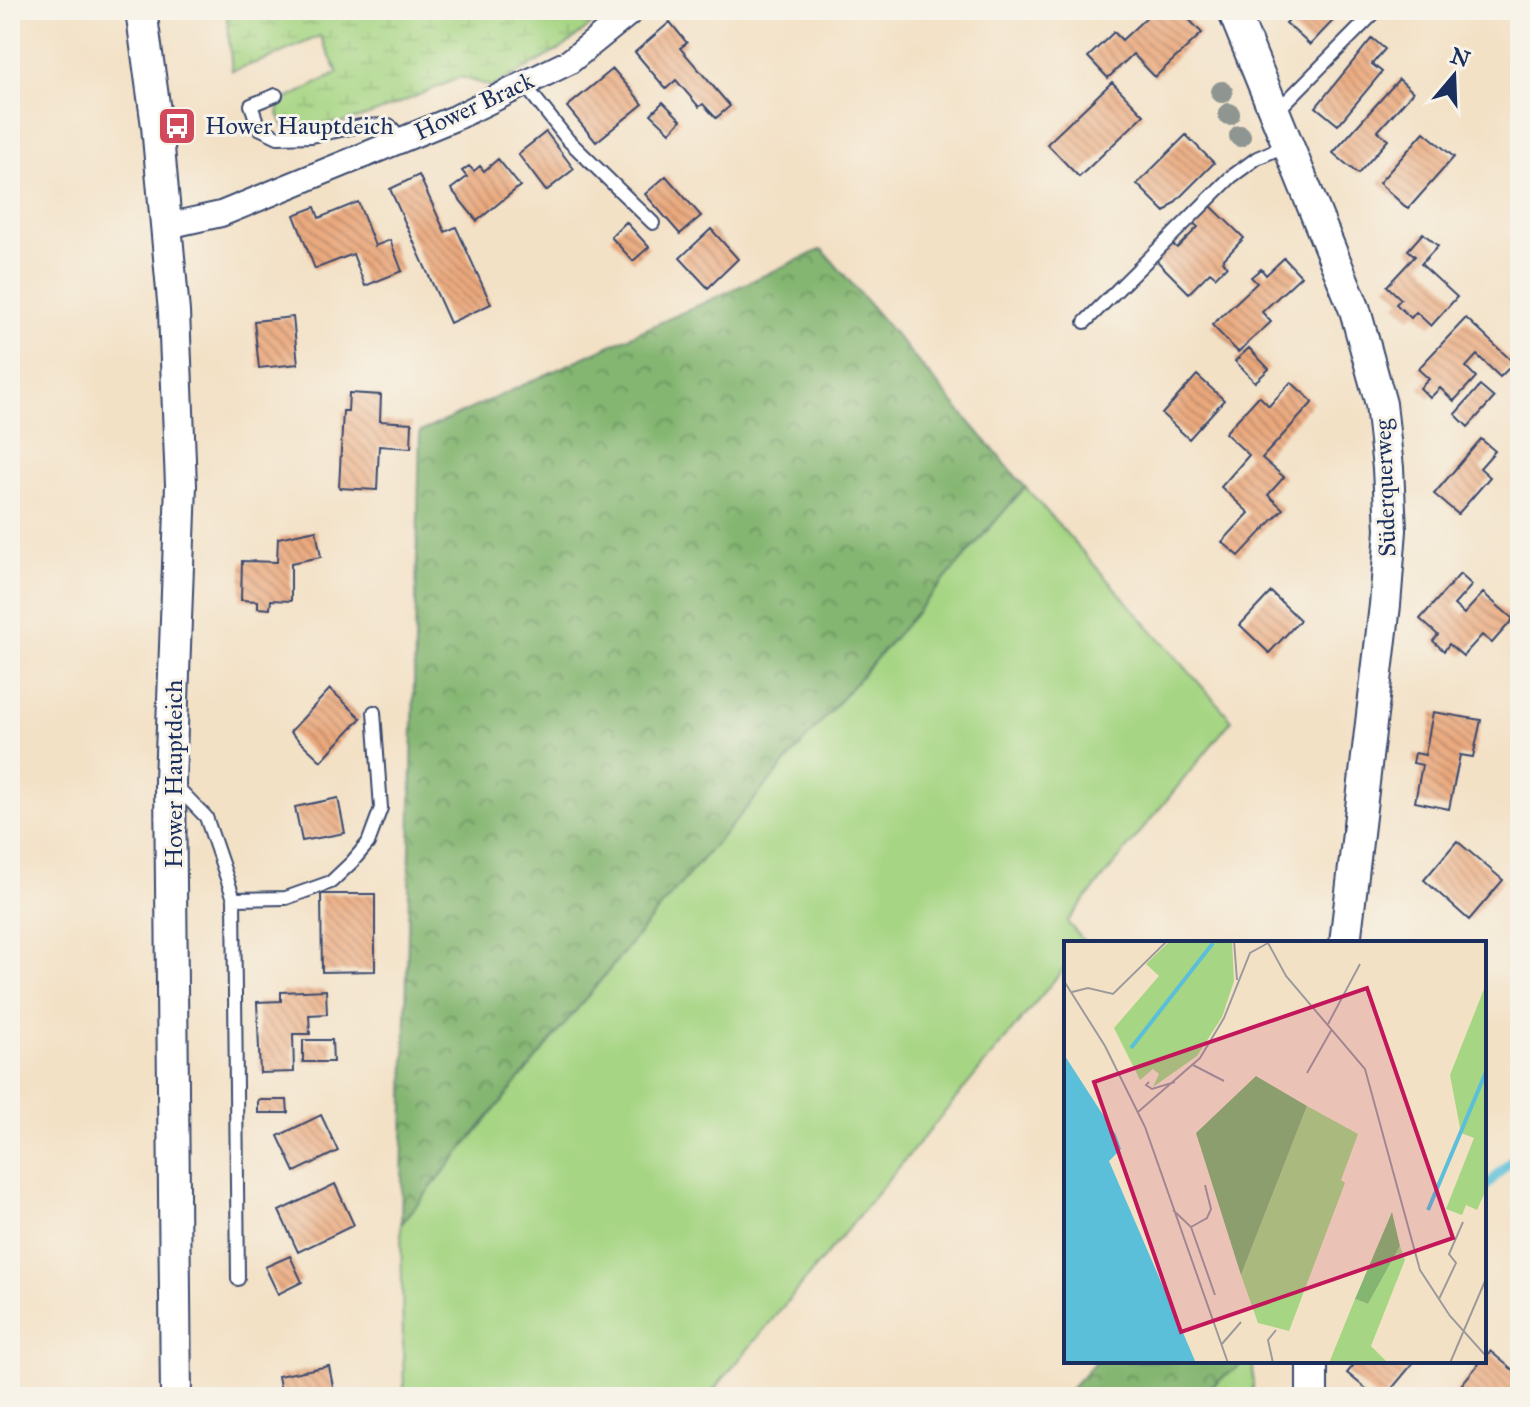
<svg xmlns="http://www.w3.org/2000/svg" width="1530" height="1407" viewBox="0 0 1530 1407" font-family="'IM FELL Great Primer',serif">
<defs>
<pattern id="forest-crowns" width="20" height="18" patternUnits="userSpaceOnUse" patternTransform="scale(2)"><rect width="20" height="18" fill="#84b671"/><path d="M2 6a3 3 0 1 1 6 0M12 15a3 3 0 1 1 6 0" fill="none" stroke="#6b9460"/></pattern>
<pattern id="wetland-marsh" width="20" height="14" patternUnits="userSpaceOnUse" patternTransform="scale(2)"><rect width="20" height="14" fill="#a6d583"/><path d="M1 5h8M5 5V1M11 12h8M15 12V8" fill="none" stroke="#8eb774"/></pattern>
<pattern id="water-ripples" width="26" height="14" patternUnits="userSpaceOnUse" patternTransform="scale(2)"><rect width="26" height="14" fill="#5bbfd9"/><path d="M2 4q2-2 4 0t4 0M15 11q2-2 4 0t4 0" fill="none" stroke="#4a9cb3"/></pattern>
<pattern id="building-back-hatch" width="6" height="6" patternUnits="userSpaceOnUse" patternTransform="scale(2)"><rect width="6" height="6" fill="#eaa87c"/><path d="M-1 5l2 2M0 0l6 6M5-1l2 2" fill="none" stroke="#bd8969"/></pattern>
</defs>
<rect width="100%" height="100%" fill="#f7f3e8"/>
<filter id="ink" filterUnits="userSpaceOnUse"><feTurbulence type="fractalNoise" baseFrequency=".0125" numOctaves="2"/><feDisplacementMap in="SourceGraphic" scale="16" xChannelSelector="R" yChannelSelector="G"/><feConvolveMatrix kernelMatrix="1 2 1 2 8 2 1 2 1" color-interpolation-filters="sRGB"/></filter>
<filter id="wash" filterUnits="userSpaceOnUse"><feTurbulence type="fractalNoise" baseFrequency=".006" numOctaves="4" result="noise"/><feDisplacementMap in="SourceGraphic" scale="32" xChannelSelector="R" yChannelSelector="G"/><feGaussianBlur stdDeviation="1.8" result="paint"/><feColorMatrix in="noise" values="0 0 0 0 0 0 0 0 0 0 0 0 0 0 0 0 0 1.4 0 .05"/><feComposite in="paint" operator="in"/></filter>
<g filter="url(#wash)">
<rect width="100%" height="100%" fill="#f3e1c6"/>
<path fill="#a6d583" stroke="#608270" stroke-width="2" d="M1025,487L1232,720L1067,922L1085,942L1066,943V966L708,1397H404L401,1224L664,903Z
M1246,1361H1253V1397H1196Z"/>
<path fill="url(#forest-crowns)" stroke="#507268" stroke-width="2" d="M822,249L1025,487L664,903L401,1224L420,432Z
M1096,1361H1246L1196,1397H1063Z"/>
<path fill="url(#wetland-marsh)" stroke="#608270" stroke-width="2" d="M226,10H610L561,49L492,87L461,77C405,100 347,132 285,128L278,114L281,102L338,73L320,36L267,59L232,71Z"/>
<path fill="url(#water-ripples)" stroke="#3b779c" stroke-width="2" d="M10,304L15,306L19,384L10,395Z"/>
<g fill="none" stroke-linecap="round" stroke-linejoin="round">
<path stroke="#5bbfd9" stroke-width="9" d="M1484,1189L1520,1151"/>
</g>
<g id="blocks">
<path fill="url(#building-back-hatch)" d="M1148,10H1180L1202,33L1155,77L1133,54L1108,78L1088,57L1114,32L1122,40L1151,13Z
M1298,10H1343L1310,45L1286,23Z
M670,22L687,43L680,48L730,106L716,118L703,104L699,107L676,80L666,89L635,52Z
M1372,38L1385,49L1372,64L1382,72L1338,125L1316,107Z
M613,69L643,104L596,142L567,107Z
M1399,79L1413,92L1378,131L1388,140L1358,174L1333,153Z
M1112,82L1144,115L1079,177L1047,144Z
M663,102L681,120L670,132L651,114Z
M546,132L574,169L546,191L518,154Z
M1424,132L1454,157L1408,209L1379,183Z
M1186,135L1214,163L1165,212L1137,184Z
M498,159L520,186L477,221L451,189L467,177L462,171L469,166L474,171L480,166L484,171Z
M419,175L445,232L456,227L491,304L450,323L390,189Z
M666,176L701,216L680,234L645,194Z
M358,202L375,246L390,240L402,271L365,286L353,254L315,269L294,215L315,207L319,218Z
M1210,205L1244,238L1222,261L1227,266L1216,277L1210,272L1189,293L1155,259L1171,243L1177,248L1198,227L1193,223Z
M626,222L649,247L633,261L611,237Z
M711,229L738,259L708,288L680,258Z
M1423,233L1438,246L1421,264L1457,297L1431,326L1416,312L1411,318L1396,304L1401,299L1387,286L1415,256L1408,250Z
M1284,258L1301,276L1262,312L1271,322L1238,352L1212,325L1257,283L1251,277L1261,269L1266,275Z
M293,317L298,364L259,368L254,321Z
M1466,318L1514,363L1500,377L1477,355L1466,367L1476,377L1454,401L1440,388L1430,398L1420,388L1429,379L1418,369Z
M1249,348L1269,369L1255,382L1235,361Z
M1197,375L1224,400L1189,439L1162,414Z
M1291,382L1313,402L1262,458L1284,477L1268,495L1283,509L1239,556L1222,542L1249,513L1221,487L1249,455L1225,433L1259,396L1269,406Z
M1480,386L1494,398L1468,427L1455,414Z
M349,393L381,395L380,421L412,423L411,448L379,446L377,490L339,488L343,411H348Z
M1481,439L1495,451L1480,468L1490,477L1458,514L1434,494Z
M316,530L321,557L291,563V601L271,600L270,609L258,608V601L241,600L242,561L277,562L278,538Z
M1460,574L1472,585L1454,605L1464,614L1483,593L1513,619L1492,643L1482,635L1463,656L1449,644L1444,651L1433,641L1438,635L1420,619Z
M1271,592L1300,620L1269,653L1240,625Z
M330,689L361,718L321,761L290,732Z
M1433,712L1481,720L1473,757L1460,755L1449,809L1415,802L1422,765L1413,763L1415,753L1425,755Z
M338,798L345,833L302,841L295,807Z
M1457,841L1503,880L1469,920L1424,880Z
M321,894H375V971L322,972Z
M326,990L327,1014L309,1015L310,1034H293L294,1072L260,1073L257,1002L281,1001V992Z
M303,1040H332L333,1062H303Z
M258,1100H287L288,1113H258Z
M321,1115L338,1151L295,1172L278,1136Z
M335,1184L354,1225L298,1252L279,1211Z
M290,1256L302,1282L278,1294L265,1267Z
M1490,1351L1520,1376V1384L1509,1397H1451L1481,1361H1484Z
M1357,1361H1412L1414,1362L1385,1397H1376L1347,1373Z
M329,1366L335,1397H282L278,1376Z"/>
</g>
</g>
<g filter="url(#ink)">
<use href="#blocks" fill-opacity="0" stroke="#3b4a6e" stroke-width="2"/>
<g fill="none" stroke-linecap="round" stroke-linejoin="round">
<defs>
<path id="service" d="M524,84L568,140L653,223
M276,95L251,105L259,128L278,137L312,136L360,126L389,125L403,140
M1275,113L1377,10
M1085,322L1231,177L1257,158L1287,145
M176,786L206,817L234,899L238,1279
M234,899L286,898L331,882L352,862L368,843L381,808L374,712"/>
<path id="minor" d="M167,226L221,214L455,118L569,62L633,10"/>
<path id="tertiary" d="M141,10L157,126L174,312L181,485L170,781L176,1397
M1233,10L1355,310L1381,404L1388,468L1391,530L1385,605L1345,943
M1312,1361V1397"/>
</defs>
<use href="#service" stroke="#3b4a6e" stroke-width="16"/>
<use href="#minor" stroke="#3b4a6e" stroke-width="28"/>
<use href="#tertiary" stroke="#3b4a6e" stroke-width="34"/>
<use href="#service" stroke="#fff" stroke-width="12"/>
<use href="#minor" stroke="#fff" stroke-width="24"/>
<use href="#tertiary" stroke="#fff" stroke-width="30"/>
</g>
<g fill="#8f9692">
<circle cx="1222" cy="92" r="11"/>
<circle cx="1229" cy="114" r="11"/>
<circle cx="1240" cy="136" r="11"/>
</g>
</g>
<defs>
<symbol id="bus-square" viewBox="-11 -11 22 22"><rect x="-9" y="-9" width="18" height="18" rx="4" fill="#d1495b" stroke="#f7f3e8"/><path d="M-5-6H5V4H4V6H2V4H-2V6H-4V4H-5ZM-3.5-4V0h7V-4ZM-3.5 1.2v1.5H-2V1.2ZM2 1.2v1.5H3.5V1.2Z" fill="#fff"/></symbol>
</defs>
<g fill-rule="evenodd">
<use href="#bus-square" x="155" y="104" width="44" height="44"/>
</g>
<g text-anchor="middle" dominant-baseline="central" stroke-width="6" stroke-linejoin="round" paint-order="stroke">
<g font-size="24" fill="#1b2f5e" stroke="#f7f3e8">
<text transform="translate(474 106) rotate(-25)">Hower Brack</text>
<text transform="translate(1385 488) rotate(-92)">Süderquerweg</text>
<text transform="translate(174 774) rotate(-90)">Hower Hauptdeich</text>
</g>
<g font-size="24" fill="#1b2f5e" stroke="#f7f3e8" text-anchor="start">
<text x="205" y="126">Hower Hauptdeich</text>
</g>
</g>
<g transform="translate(1064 941)">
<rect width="422" height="422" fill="#f3e1c6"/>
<path d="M422,43V249L413,269L402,264L398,274L382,268L410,197L397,192L386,134ZM243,165L294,193L277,239L281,242L225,390L194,382L177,334ZM336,305L341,319L307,405L324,422H265L291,358L304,363Z" fill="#a6d583"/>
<path d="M192,135L243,165L177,334L132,192ZM328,271L336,305L304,363L291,358Z" fill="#84b671"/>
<path d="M106,0H168L170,40L158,76L133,115L89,146L95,133L89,128L76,139L50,87L95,35L82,23Z" fill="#a6d583"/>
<path d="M1,115L52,194L57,208L45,220L132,422H0Z" fill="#5bbfd9"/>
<path fill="none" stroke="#5bbfd9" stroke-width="4" d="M67,107L149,2M364,269L422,131"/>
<path fill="none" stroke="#9d9a9c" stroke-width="2" d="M170,0L173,39M203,0L222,35L301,128L356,329L386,375L422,415M0,40L41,105L81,186L164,422M8,51L24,47L49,53L103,0M264,83L296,23M129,124L160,140M243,132L268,88M85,141L82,144L88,148L111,141M74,171L136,117L160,77L186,12L204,2M109,269L127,286L151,354M127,286L143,277L147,268L141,244M375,358L392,322L385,313L399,281M157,404L177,381M209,422L204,399L212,389M386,422L421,340"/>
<path fill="#c2185b" fill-opacity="0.15" stroke="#c2185b" stroke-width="4" d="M303,47L389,297L117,391L30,141Z"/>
<rect width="422" height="422" fill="none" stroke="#1b2f5e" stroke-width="4"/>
</g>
<rect width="1530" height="1407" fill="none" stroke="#f7f3e8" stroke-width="40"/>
<g transform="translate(1454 76) rotate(19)" stroke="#f7f3e8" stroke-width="6" paint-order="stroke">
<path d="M0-6L14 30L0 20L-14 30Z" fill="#1b2f5e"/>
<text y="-12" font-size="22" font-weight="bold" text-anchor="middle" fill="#1b2f5e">N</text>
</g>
</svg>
